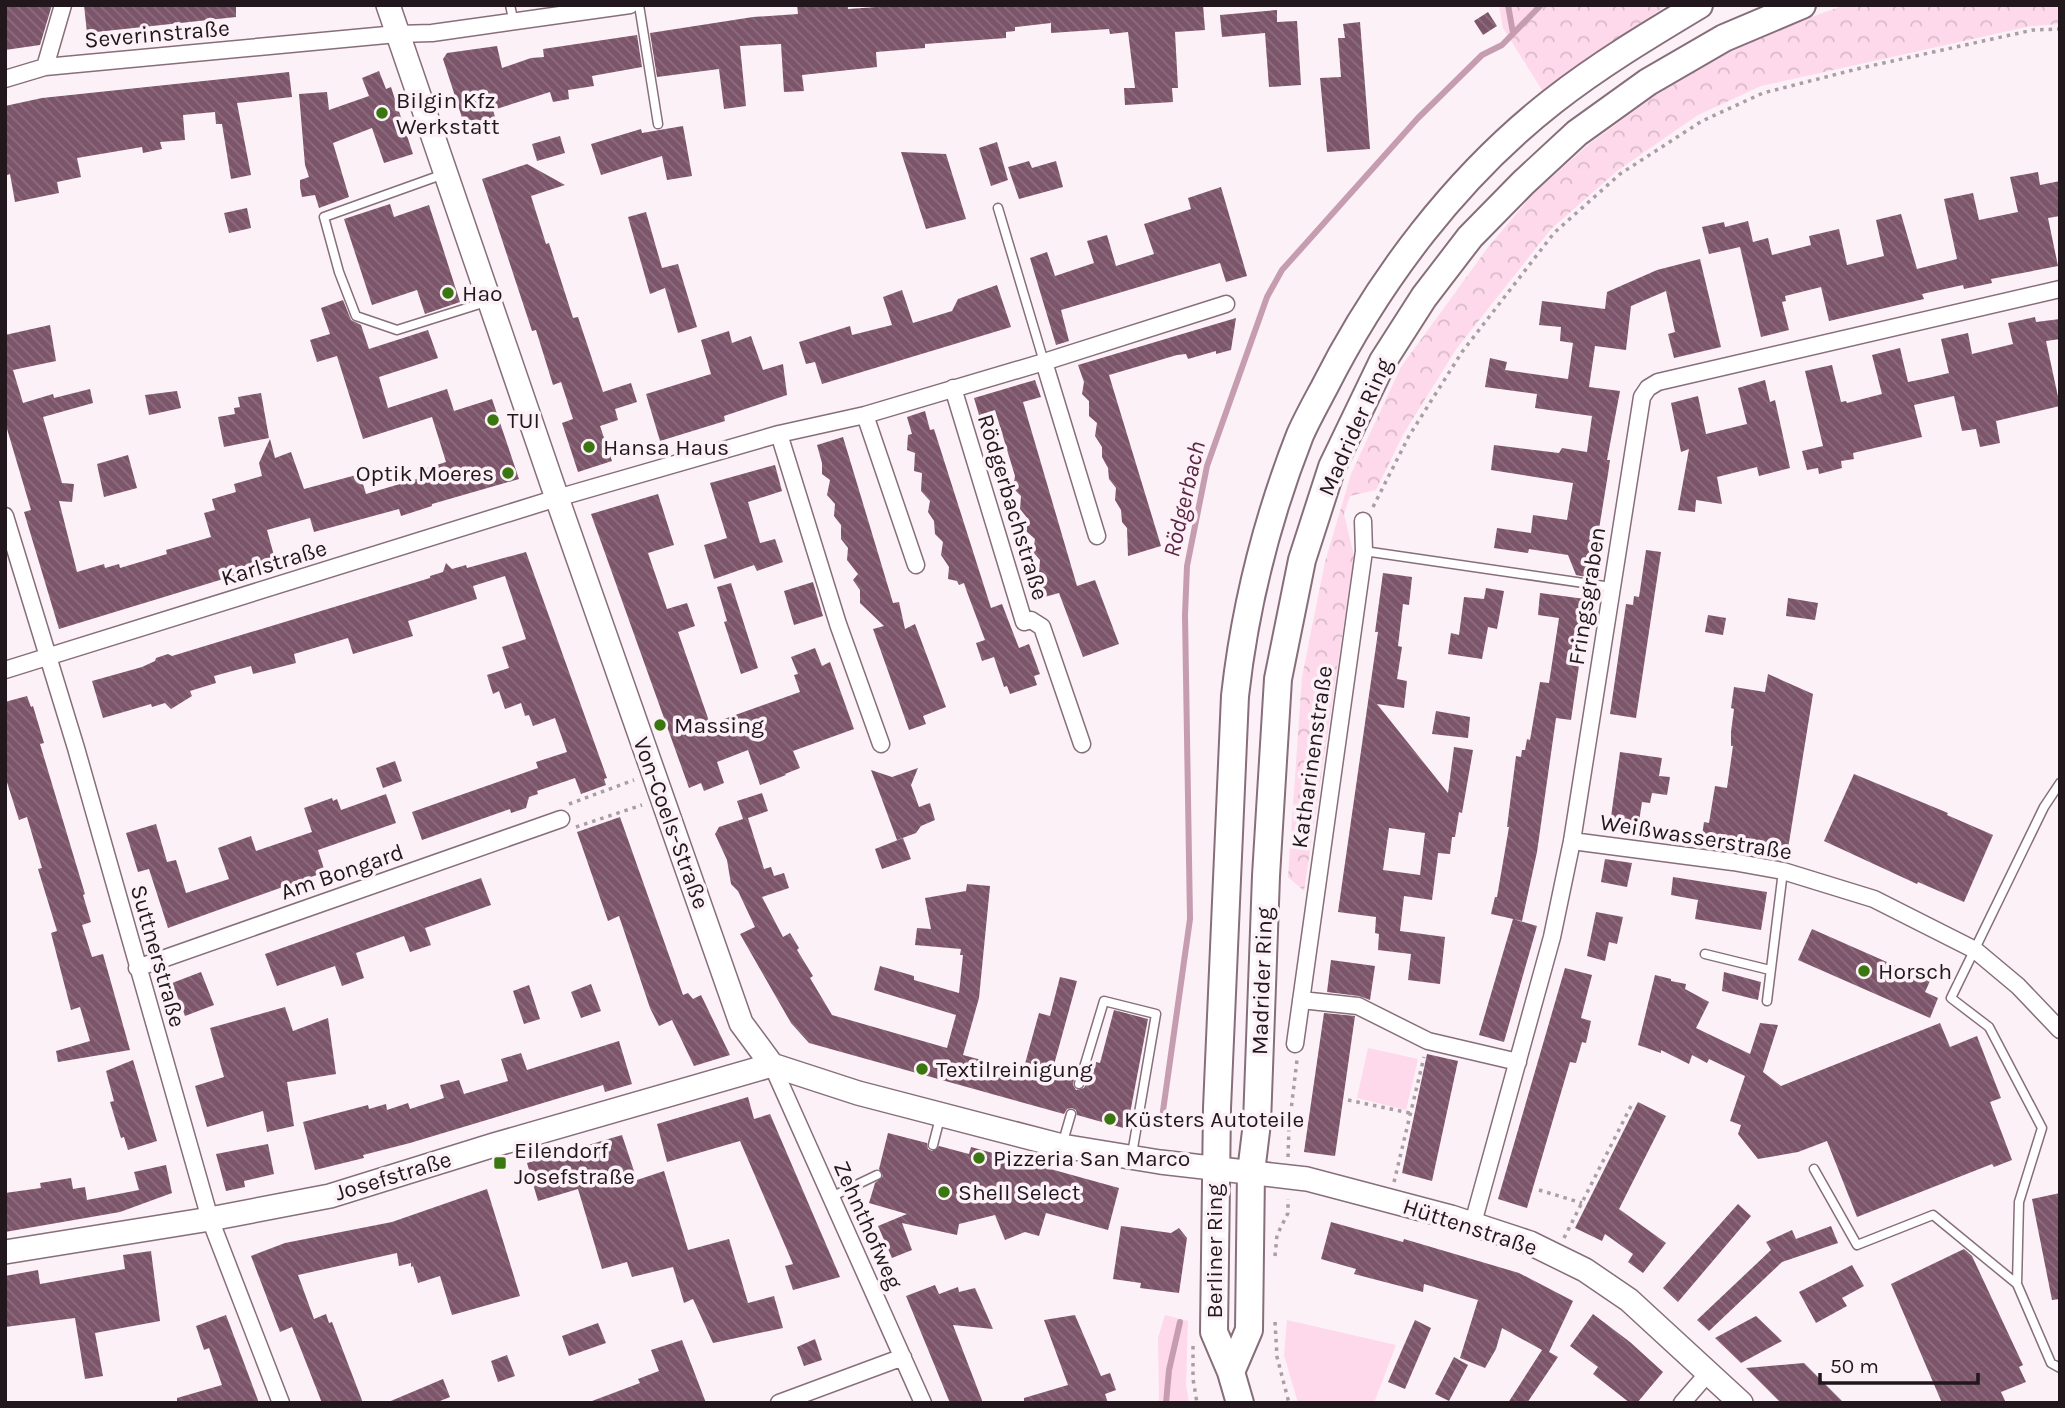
<svg xmlns="http://www.w3.org/2000/svg" width="2065" height="1408" viewBox="0 0 2065 1408" font-family="Karla,sans-serif">
<defs>
<pattern id="forest-crowns" width="20" height="18" patternUnits="userSpaceOnUse" patternTransform="scale(1.75)"><rect width="20" height="18" fill="#fdd9eb"/><path d="M2 6a3 3 0 1 1 6 0M12 15a3 3 0 1 1 6 0" fill="none" stroke="#d9bac9"/></pattern>
<pattern id="building-back-hatch" width="6" height="6" patternUnits="userSpaceOnUse" patternTransform="scale(1.75)"><rect width="6" height="6" fill="#7c556a"/><path d="M-1 5l2 2M0 0l6 6M5-1l2 2" fill="none" stroke="#8c6e7e"/></pattern>
</defs>
<rect width="100%" height="100%" fill="#fcf1f6"/>
<path fill="#fdd9eb" d="M1368,1048L1418,1059L1406,1110L1357,1098Z
M1165,1315L1188,1321L1186,1385L1189,1403H1159L1158,1338Z
M1287,1320L1396,1345L1374,1403H1298L1284,1355Z"/>
<path fill="url(#forest-crowns)" d="M1499,5H1667L1542,90L1503,28Z
M1845,5H2060V24L2031,26L1761,86L1698,115L1617,171L1551,229L1457,348L1404,433L1376,490L1350,496L1344,514L1354,556L1304,891L1288,877L1302,677L1325,562L1351,474L1401,367L1489,246L1533,194L1589,144L1656,95L1730,52L1795,23Z"/>
<g fill="none" stroke-linecap="round" stroke-linejoin="round">
<path stroke="#c69cb1" stroke-width="6" d="M1508,5L1513,33
M1162,1118L1190,919L1185,615L1187,566L1207,466L1267,297L1282,270L1418,118L1482,55L1502,45L1541,5
M1166,1403L1169,1370L1180,1322"/>
</g>
<path fill="url(#building-back-hatch)" fill-rule="evenodd" d="M9,5H52L40,45L5,50V7Z
M84,5H236V17L87,33Z
M797,5H848V9L905,5H1203L1205,30L1175,32L1178,88H1172L1173,102L1125,105L1124,88H1135L1128,32L1110,34L1109,29L1051,33V23L1015,27V31L1006,32V38L925,44V48L876,52L877,67L802,75L804,91L784,92L781,44L740,46L746,106L724,109L719,69L657,77L650,33L753,17L798,14Z
M1277,10V22L1297,21L1301,85L1269,87L1265,33L1222,37L1220,15Z
M1488,12L1497,26L1483,35L1474,21Z
M1360,22L1370,149L1327,152L1320,78L1341,77L1338,38H1345L1343,24Z
M637,35L642,67L592,76L594,86L568,90L569,99L553,102L550,92L493,110L495,117L465,127L443,59L447,53L497,46L502,68L531,58L544,57L543,49Z
M379,71L386,89L391,87L413,154L384,163L372,128L333,143L349,197L319,208L315,195L302,197L300,187V180L309,177L305,165L299,94L327,92L329,110L369,96L362,78Z
M289,72L292,97L237,103L251,175L231,179L222,124H216L215,112L183,115L185,140L160,142L162,149L143,153L142,147L77,158L81,177L57,182L59,193L15,202L10,174L5,176V106L42,98Z
M683,126L692,176L667,180L662,156L601,175L591,144L641,129L642,133Z
M560,136L565,153L537,161L532,144Z
M997,142L1008,180L991,186L979,148Z
M901,152L946,154L966,219L926,229Z
M1029,161L1032,168L1056,161L1063,187L1019,199L1008,167Z
M527,164L565,185L531,196L546,244L549,243L573,318L578,317L603,392L631,383L637,402L615,409L618,420L600,426L612,461L578,472L562,423L573,419L561,382L553,385L536,330L532,331L482,179Z
M2038,172L2040,185L2060,181V216L2048,218L2058,266L1991,279L1992,283L1964,289L1963,285L1922,294L1924,299L1829,321L1821,287L1785,296L1786,301L1782,302L1789,330L1761,337L1740,247L1709,254L1702,227L1724,222L1725,227L1748,221L1753,242L1768,238L1772,255L1811,245L1809,236L1839,229L1847,265L1884,256L1876,220L1901,214L1917,269L1957,259L1944,199L1973,193L1979,220L2018,212L2010,177Z
M1221,187L1247,276L1226,282L1220,263L1061,310L1069,341L1056,345L1030,258L1047,252L1055,276L1094,263L1087,241L1107,235L1116,266L1154,254L1144,224L1191,209L1188,198Z
M390,204L394,217L429,205L460,302L425,314L417,290L372,305L344,219Z
M247,208L251,228L229,233L224,213Z
M646,212L662,268L678,264L697,327L678,333L665,288L650,294L628,217Z
M1700,259L1721,347L1674,358L1668,334L1675,332L1666,291L1631,306L1626,350L1595,346L1589,387L1620,391L1607,460H1610L1608,474L1591,578L1576,575L1568,555L1529,549L1528,553L1494,548L1497,528L1531,533L1533,515L1567,520L1573,483L1491,470L1494,445L1559,453L1562,448L1587,452L1592,416L1535,408L1537,394L1485,387L1490,358L1507,362L1505,370L1568,379L1573,343L1560,341L1561,327L1539,325L1542,301L1605,309L1607,292L1657,270Z
M997,285L1011,327L822,384L815,362L806,364L799,342L850,326L852,335L892,325L883,297L902,290L913,323L952,311L958,299Z
M343,300L351,320L361,325L369,349L428,330L438,358L379,377L388,408L447,389L454,411L492,399L519,479L432,504V506L401,516L399,509L314,532L310,518L267,530L276,563L59,629L24,512L31,510L5,422V335L50,325L56,361L13,370L23,403L53,394L54,398L90,389L93,403L43,417L62,483L74,484L72,502L59,501L77,572L104,564L105,568L119,564L120,568L167,554L166,550L211,537L204,513L215,510L212,499L236,492L234,484L262,476L259,463L270,439L275,458L291,452L304,489L360,474L366,494L420,478L424,469L446,462L432,417L363,439L337,356L317,362L310,340L330,334L321,308Z
M2035,317L2036,322L2060,319V339L2046,341L2060,406L1996,421L2000,443L1980,447L1976,429L1962,431L1954,396L1914,405L1922,437L1853,453L1854,459L1841,461L1842,468L1819,474L1818,468L1807,470L1802,451L1823,446L1805,371L1832,365L1841,402L1846,401L1847,403L1882,394L1872,355L1900,348L1908,382L1928,378L1949,373L1941,339L1968,333L1972,354L2013,344L2008,323Z
M1236,318L1231,350L1216,354V351L1188,359L1186,354L1177,355L1109,375L1161,546L1128,556L1127,528L1122,522L1121,510L1115,500L1116,488L1109,479L1108,468L1102,457V447L1095,436L1097,423L1089,416V401L1082,394L1084,382L1078,365Z
M729,331L732,343L751,336L763,370L783,364L787,395L724,416L725,421L660,441L646,394L711,374L701,340Z
M1035,380L1041,397L1023,402L1077,586L1095,580L1119,644L1083,657L1059,593L1037,599L1040,560L1033,552L1035,539L1026,531L1028,519L1020,509L1021,496L1013,488L1015,476L995,410L979,415L974,398Z
M1765,380L1770,402L1775,400L1790,468L1759,476L1757,467L1717,477L1722,504L1696,500L1695,512L1678,510L1689,449L1681,452L1671,403L1698,396L1706,434L1747,424L1738,388Z
M177,391L181,408L149,415L145,395Z
M261,393L269,438L224,447L218,417L235,414L234,408L240,407L238,397Z
M925,411L930,430L934,429L991,608L1002,604L1019,648L1029,644L1040,674L1034,676L1037,685L1010,694L1007,686L1004,687L994,657L982,661L976,643L985,640L967,592L964,583L959,585L957,581L948,579L949,567L941,555L943,542L935,534L934,521L928,512L930,501L921,491L922,473L914,471L915,453L907,450L908,435L912,434L907,417Z
M843,437L893,603L899,602L905,629L915,624L946,707L923,716L926,724L909,730L873,629L884,626L860,603V590L853,580L858,574L847,560L848,548L841,539V525L834,516L835,504L827,495L830,480L822,474V463L817,445Z
M128,455L137,488L104,497L97,464Z
M775,465L782,491L748,502L760,543L775,539L783,562L757,571L754,565L714,579L704,545L727,538L710,483Z
M658,494L674,545L648,553L667,609L687,603L695,626L678,632L710,724L800,692L794,675L798,674L791,657L815,648L822,666L830,662L854,729L793,751L800,768L785,774L786,775L760,785L748,750L717,762L724,783L704,791L701,783L689,788L591,514Z
M1646,550L1661,552L1636,718L1610,714L1626,604L1633,605L1634,596L1639,597Z
M526,552L607,778L604,779L606,785L581,794L575,778L537,791L538,794L529,797L526,808L511,813L510,809L422,840L412,812L538,768L536,762L567,752L555,718L533,726L529,715L525,716L521,703L505,709L499,691L493,694L487,675L509,668L502,647L526,639L505,576L473,586L477,599L408,621L413,636L353,654L348,638L294,654L296,663L253,674L251,666L214,676L216,683L190,691L192,696L171,709L165,703L152,707L151,704L103,718L92,681L142,667L155,661L156,658L168,654L172,656L430,578V576L443,572L446,563L452,569L466,565L467,568Z
M1383,573L1412,577L1409,605L1403,604L1398,646L1402,647L1397,679L1407,681L1404,708L1377,704L1448,793L1454,747L1473,750L1462,813L1459,812L1455,837H1452L1450,854L1438,853L1432,900L1404,896L1400,931L1445,937L1440,984L1408,980L1411,954L1378,950L1379,934L1375,933L1376,917L1338,912L1378,632H1375ZM1389,828L1425,833L1420,875L1383,870Z
M813,582L823,616L794,625L784,591Z
M731,583L758,668L741,674L724,622L727,621L717,587Z
M1486,588L1504,591L1497,629L1488,627L1482,659L1448,654L1451,633L1459,635L1464,597L1484,599Z
M1581,589L1590,591L1571,720L1556,718L1537,852L1522,921L1491,914L1495,897H1497L1509,827H1507L1516,756L1521,757L1522,750H1525L1527,739L1530,740L1540,682L1549,683L1559,618L1538,615L1540,593L1585,599Z
M1788,598L1818,603L1815,620L1786,616Z
M1708,615L1726,618L1723,635L1705,632Z
M1768,674L1813,694L1787,855L1701,843L1704,822L1709,823L1715,786L1727,788L1733,746H1731V732L1734,709L1731,708L1734,687L1765,692Z
M27,696L31,707L33,706L44,743L40,744L85,894L83,895L91,922L82,925L92,957L103,954L130,1050L58,1062L56,1051L90,1041L80,1007L71,1010L51,933L57,931L38,869L42,868L27,817L19,820L5,776V702Z
M1436,711L1470,717L1468,738L1432,734Z
M1620,752L1662,758L1659,776L1670,777L1667,795L1652,793L1650,803L1642,802L1638,828L1610,824Z
M395,761L402,781L383,788L376,768Z
M918,768L911,785L919,807L930,803L935,820L921,826L916,833L897,840L871,770L892,777Z
M1854,774L1948,813L1947,815L1993,835L1964,902L1918,882L1917,884L1824,841Z
M762,793L768,811L748,818L764,869L771,867L774,876L784,873L789,888L762,897L783,937L790,933L799,948L797,950L813,976L810,978L832,1015L947,1048L956,1015L874,990L880,966L914,976V980L959,993L963,955H960L961,949L915,945L917,928L931,929L925,898L966,891L967,884L990,886L979,998L963,1055L1023,1071L1039,1013L1050,1016L1060,977L1077,981L1052,1072L1074,1078L1073,1085L1076,1090L1084,1088L1088,1079L1091,1080L1096,1062L1100,1063L1114,1010L1148,1019L1127,1129L1077,1115L1076,1110L1072,1108L1067,1109L1064,1114L809,1043L791,1023L740,934L755,927L738,891L731,884L727,860L715,834L719,827L743,819L737,801Z
M386,794L396,823L318,850L325,872L168,928L149,869L138,872L126,833L156,824L167,862L176,860L186,893L229,879L218,848L251,836L256,851L312,832L304,808L332,798L333,801L337,799L341,810Z
M620,817L683,995L688,993L693,999L701,995L730,1055L694,1066L672,1020L659,1026L650,1008L619,916L608,921L577,832Z
M903,838L911,859L882,869L875,849Z
M1605,859L1632,863L1627,887L1601,882Z
M1673,877L1767,892L1761,930L1695,919L1698,900L1671,895Z
M481,878L491,905L425,928L431,945L410,952L404,936L356,953L364,978L342,986L335,966L277,986L265,954Z
M1596,912L1623,917L1617,944L1609,942L1605,961L1587,956Z
M1513,919L1537,926L1504,1042L1479,1035Z
M1812,929L1930,981L1925,992L1938,998L1930,1018L1798,960Z
M1331,960L1375,966L1370,1000L1359,996L1327,992Z
M1565,968L1592,975L1581,1018L1591,1021L1586,1043L1582,1042L1576,1063L1570,1062L1527,1208L1498,1199Z
M201,972L214,1005L185,1016L172,983Z
M1724,972L1761,982L1758,1000L1722,991Z
M1655,975L1671,979V981L1686,984L1685,989L1709,1002L1696,1028L1750,1054L1760,1023L1778,1025L1763,1072L1781,1086L1940,1023L1950,1047L1977,1036L2001,1098L1990,1102L2012,1160L1994,1167L1992,1164L1857,1217L1827,1141L1798,1152L1758,1159L1738,1134L1741,1125L1730,1121L1745,1076L1709,1059L1707,1063L1692,1055L1689,1064L1661,1050V1053L1638,1045Z
M591,984L601,1011L581,1018L571,992Z
M529,985L540,1019L524,1024L513,991Z
M285,1007L293,1031L328,1018L336,1074L287,1082L294,1126L267,1132L263,1111L207,1127L195,1086L224,1077L210,1028Z
M1324,1013L1355,1016L1335,1156L1304,1152Z
M619,1041L632,1084L605,1092L603,1085L410,1143L363,1155L364,1158L315,1170L303,1122L368,1105L369,1109L386,1104L387,1110L408,1103L410,1109L444,1098L440,1085L459,1080L464,1094L508,1081L501,1059L521,1053L527,1070Z
M1427,1054L1458,1061L1432,1181L1402,1173Z
M133,1060L157,1141L128,1150L124,1137L121,1138L110,1102L114,1101L106,1071Z
M748,1097L754,1119L770,1114L840,1277L793,1290L785,1266L793,1264L740,1141L667,1162L657,1124Z
M1638,1102L1666,1116L1619,1209L1666,1243L1643,1273L1628,1262L1633,1254L1605,1234L1602,1241L1575,1228Z
M888,1133L927,1143L928,1149L932,1151L939,1146L969,1154L971,1147L1119,1188L1108,1230L1046,1213L1039,1236L1025,1232L1005,1240L995,1215L959,1224L957,1235L902,1223L912,1250L892,1258L878,1226L907,1214L869,1203L875,1183L883,1176L879,1169Z
M622,1135L637,1180L664,1171L688,1250L729,1239L748,1303L774,1296L783,1328L713,1343L693,1299L684,1303L673,1267L632,1277L627,1262L602,1269L578,1189L538,1201L527,1163Z
M268,1144L274,1174L244,1181L245,1187L226,1191L216,1154Z
M166,1165L172,1193L120,1212L5,1232V1193L41,1188L40,1183L71,1178L73,1189L85,1187L87,1200L139,1190L134,1172Z
M487,1189L520,1296L452,1315L440,1276L418,1283L413,1266L411,1267V1263L399,1266L397,1253L298,1275L314,1319L326,1314L329,1323L332,1322L363,1403H322L292,1327L280,1332L251,1256L285,1243L392,1222Z
M2060,1193V1299L2052,1300L2032,1199Z
M1738,1204L1751,1216L1678,1302L1663,1288Z
M1331,1222L1403,1242L1404,1239L1519,1273L1573,1301L1549,1352L1558,1357L1527,1403H1508L1542,1350L1502,1328L1496,1349L1485,1368L1460,1358L1478,1300L1424,1284L1423,1292L1354,1274L1356,1269L1321,1259Z
M1121,1226L1171,1233L1179,1228L1187,1238L1179,1293L1140,1288L1141,1283L1113,1279Z
M1831,1226L1838,1243L1782,1262L1709,1331L1697,1320L1771,1250L1766,1242L1792,1230L1796,1239Z
M1964,1249L1972,1256L2023,1365L2019,1367L2026,1382L2001,1392L2006,1403H1942L1891,1284Z
M151,1251L160,1321L95,1333L103,1376L85,1379L75,1318L5,1327V1276L38,1270L40,1284L125,1269L123,1255Z
M1852,1265L1864,1286L1842,1298L1847,1306L1816,1323L1799,1292Z
M935,1285L939,1294L958,1287L959,1292L975,1288L993,1329L953,1325L983,1403H950L906,1296Z
M1593,1314L1630,1342L1663,1372L1637,1403H1630L1593,1374L1598,1367L1570,1346Z
M226,1315L259,1403H177V1398L222,1385L209,1348L204,1350L196,1326Z
M1075,1315L1101,1376L1110,1373L1116,1390L1105,1394L1108,1403H1024V1398L1068,1385L1044,1320Z
M1756,1316L1782,1341L1741,1363L1715,1338Z
M1415,1320L1431,1328L1405,1389L1388,1382Z
M598,1323L606,1343L569,1356L562,1336Z
M815,1339L822,1360L804,1366L797,1347Z
M682,1340L706,1403H593L592,1401L640,1383L638,1379L659,1371L651,1350Z
M507,1355L515,1376L498,1382L491,1361Z
M1454,1357L1468,1365L1449,1401L1435,1394Z
M1804,1363L1844,1403H1781L1746,1368Z
M443,1379L450,1397L435,1403H386Z"/>
<g fill="none" stroke-linecap="round" stroke-linejoin="round">
<defs>
<path id="lane" d="M510,5L514,23
M639,5L658,124
M444,174L324,217L339,272L356,316L397,330L486,302
M998,208L1044,362
M1364,551L1611,587
M2060,783L2044,807L1951,998L1989,1027L2042,1128L2019,1202L2017,1284L2051,1363L2060,1368
M1705,954L1770,970
M1767,1001L1783,871
M1079,1084L1104,1001L1156,1014L1132,1154
M933,1145L940,1118
M1062,1145L1071,1114
M1814,1169L1857,1245L1933,1215L2017,1284
M831,1197L877,1175"/>
<path id="street" d="M45,67L63,5
M5,79L45,67L397,34L432,33L630,5
M1044,362L1097,536
M953,388L1024,622L1031,620L1042,627L1082,744
M865,415L916,565
M779,434L838,624L881,744
M5,516L76,748L210,1219L281,1403
M5,670L557,498L779,434L865,415L1044,362L1226,304
M1572,841L1733,862L1783,871L1874,899L1975,950L2018,986L2060,1030
M137,968L561,819
M1301,1000L1358,1006L1428,1041L1518,1062
M1295,1044L1364,551L1363,521
M772,1065L923,1403
M1473,1223L1552,937L1572,841L1642,397L1648,388L1658,382L2060,289
M779,1403L903,1357
M1682,1403L1709,1372"/>
<path id="secondary" d="M388,5L557,498L741,1023L772,1065L858,1093L1062,1146L1160,1162L1307,1179L1451,1217L1530,1243L1585,1270L1629,1300L1741,1403
M5,1252L210,1219L330,1196L494,1145L772,1065"/>
<path id="primary" d="M1231,1372L1249,1330L1251,1172L1257,1123L1266,876L1278,679L1302,560L1332,467L1383,361L1424,297L1470,237L1523,183L1577,133L1648,82L1724,38L1802,5
M1240,1403L1231,1372L1214,1332L1217,1108L1235,696C1245,606 1267,519 1300,435C1307,419 1316,403 1324,388C1379,279 1457,176 1553,101C1599,65 1649,35 1699,5"/>
</defs>
<use href="#lane" stroke="#876e7b" stroke-width="11"/>
<use href="#street" stroke="#876e7b" stroke-width="19"/>
<use href="#secondary" stroke="#876e7b" stroke-width="26"/>
<use href="#primary" stroke="#876e7b" stroke-width="30"/>
<path stroke="#a99ea3" stroke-width="3.5" stroke-dasharray="3.5 5" stroke-linecap="butt" d="M1373,507L1409,436L1462,352L1554,233L1620,174L1702,121L1763,93L1861,68L2033,30L2060,29
M569,804L634,780
M576,827L642,805
M1348,1100L1410,1113
M1288,1157L1289,1127L1297,1060
M1394,1182L1424,1057
M1539,1190L1582,1203
M1564,1238L1631,1106
M1275,1256L1277,1235L1288,1213V1199
M1275,1322L1277,1357L1289,1403
M1193,1346V1379L1197,1403"/>
<use href="#lane" stroke="#fff" stroke-width="8"/>
<use href="#street" stroke="#fff" stroke-width="16"/>
<use href="#secondary" stroke="#fff" stroke-width="23"/>
<use href="#primary" stroke="#fff" stroke-width="26"/>
</g>
<g fill="#3b7711" stroke="#fcf1f6" stroke-width="2.5">
<circle cx="382" cy="113" r="7"/>
<circle cx="448" cy="293" r="7"/>
<circle cx="493" cy="420" r="7"/>
<circle cx="589" cy="447" r="7"/>
<circle cx="508" cy="473" r="7"/>
<circle cx="660" cy="725" r="7"/>
<circle cx="1864" cy="971" r="7"/>
<circle cx="922" cy="1069" r="7"/>
<circle cx="1110" cy="1119" r="7"/>
<circle cx="979" cy="1158" r="7"/>
<rect x="493" y="1156" width="14" height="14" rx="3.5"/>
<circle cx="944" cy="1192" r="7"/>
</g>
<g text-anchor="middle" dominant-baseline="central" stroke-width="7" stroke-linejoin="round" paint-order="stroke">
<g font-size="23" fill="#21171c" stroke="#fcf1f6">
<text transform="translate(157 34) rotate(-5)">Severinstraße</text>
<text transform="translate(1355 427) rotate(-66)">Madrider Ring</text>
<text transform="translate(1013 507) rotate(73)">Rödgerbachstraße</text>
<text transform="translate(274 563) rotate(-17)">Karlstraße</text>
<text transform="translate(1587 596) rotate(-81)">Fringsgraben</text>
<text transform="translate(1312 757) rotate(-82)">Katharinenstraße</text>
<text transform="translate(671 823) rotate(70)">Von-Coels-Straße</text>
<text transform="translate(1696 837) rotate(9)">Weißwasserstraße</text>
<text transform="translate(342 872) rotate(-19)">Am Bongard</text>
<text transform="translate(158 956) rotate(74)">Suttnerstraße</text>
<text transform="translate(1262 981) rotate(-88)">Madrider Ring</text>
<text transform="translate(393 1176) rotate(-17)">Josefstraße</text>
<text transform="translate(868 1225) rotate(66)">Zehnthofweg</text>
<text transform="translate(1470 1227) rotate(18)">Hüttenstraße</text>
<text transform="translate(1214 1251) rotate(-90)">Berliner Ring</text>
</g>
<g font-size="23" fill="#21171c" stroke="#fcf1f6" text-anchor="start">
<text x="396" y="100">Bilgin Kfz<tspan x="396" dy="26">Werkstatt</tspan></text>
<text x="462" y="293">Hao</text>
<text x="507" y="420">TUI</text>
<text x="603" y="447">Hansa Haus</text>
<text x="494" y="473" text-anchor="end">Optik Moeres</text>
<text x="674" y="725">Massing</text>
<text x="1878" y="971">Horsch</text>
<text x="936" y="1069">Textilreinigung</text>
<text x="1124" y="1119">Küsters Autoteile</text>
<text x="514" y="1150">Eilendorf<tspan x="514" dy="26">Josefstraße</tspan></text>
<text x="993" y="1158">Pizzeria San Marco</text>
<text x="958" y="1192">Shell Select</text>
</g>
<g font-size="24" font-style="italic" fill="#5d2747" stroke="#fcf1f6">
<text transform="translate(1184 499) rotate(-77)">Rödgerbach</text>
</g>
</g>
<rect width="2065" height="1408" fill="none" stroke="#21171c" stroke-width="14"/>
<path d="M1820 1373v10h158v-10" fill="none" stroke="#21171c" stroke-width="3.5"/>
<text x="1830" y="1373" font-size="21" fill="#21171c" stroke="#fcf1f6" stroke-width="5" paint-order="stroke">50 m</text>
</svg>
